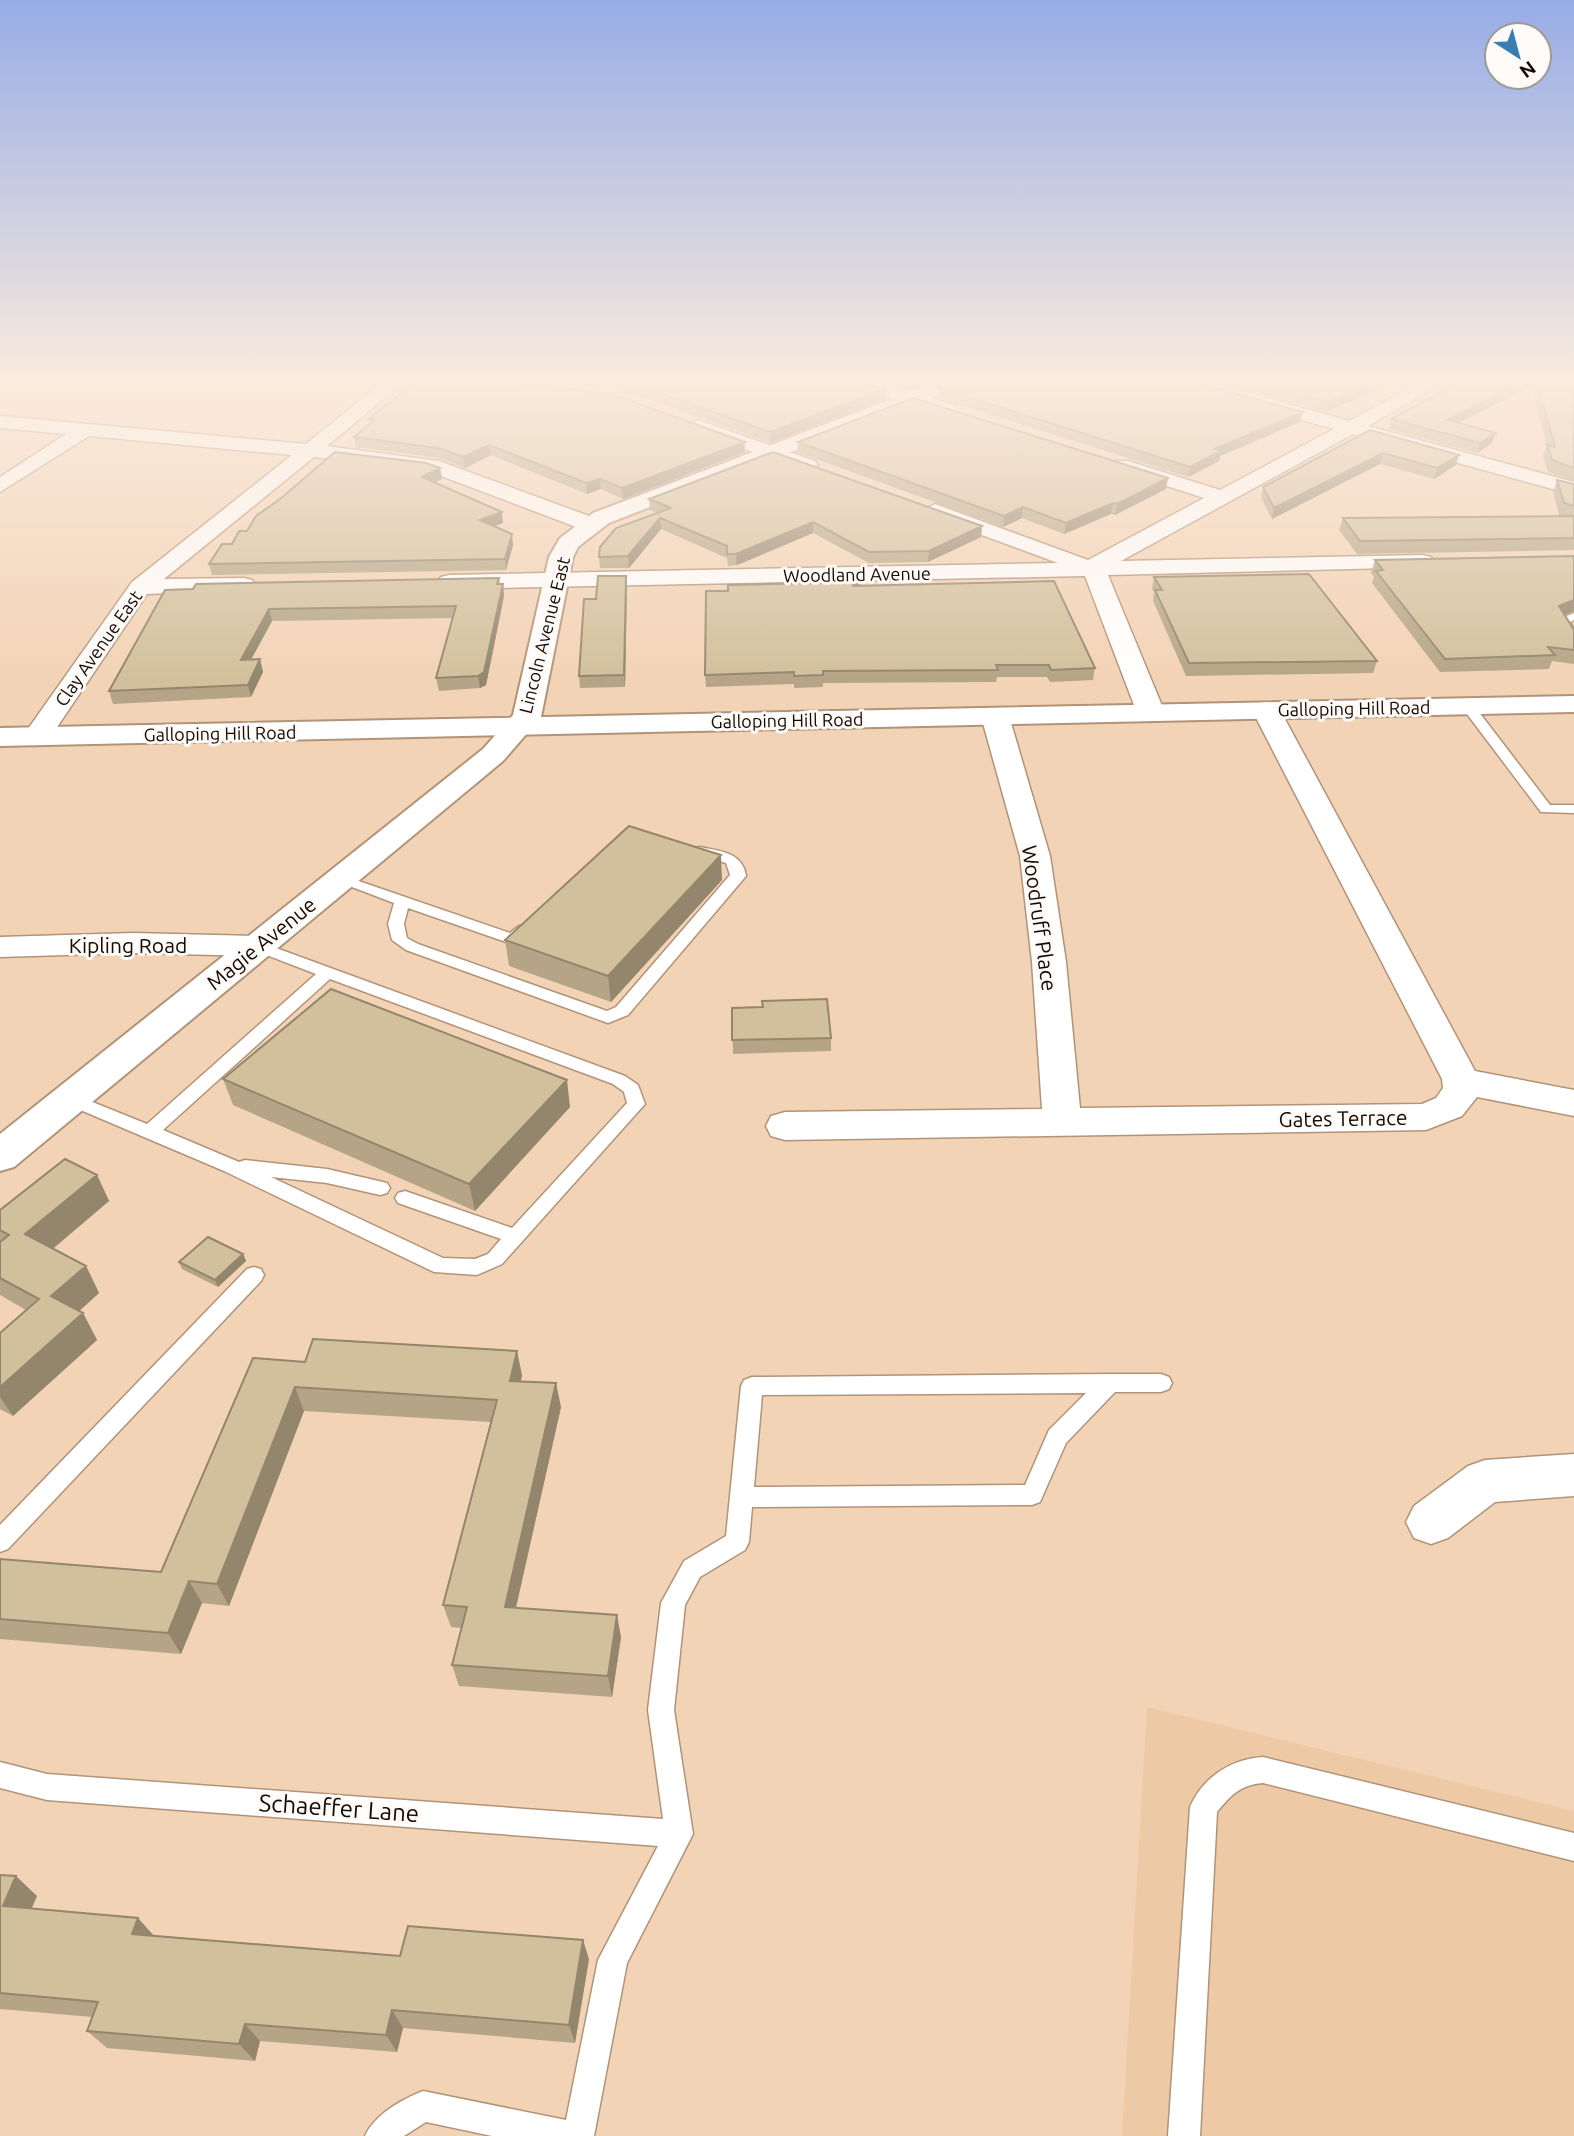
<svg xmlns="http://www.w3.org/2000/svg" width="1574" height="2136" viewBox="0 0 1574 2136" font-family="Ubuntu,sans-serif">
<rect width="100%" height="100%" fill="#f3d3b6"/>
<path fill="#eec9a6" d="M1147,1707L1574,1811V2136H1122Z"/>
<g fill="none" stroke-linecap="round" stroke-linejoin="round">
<defs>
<path id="service" d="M1574,613V620L1570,622L1574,629V643L1570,642L1557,620Z
M1467,702L1472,703L1550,805H1574V813L1541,812L1461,706Z
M700,847C719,851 743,852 746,876L628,1015L608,1023L406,950L392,940L388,924L394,903L331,879L334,876H344L510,933L519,926H531L533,929L523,940L509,943L408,908L404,924L407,938L418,944L607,1011L616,1007L730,875L726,863L695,854V848Z
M257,941L625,1076L638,1085L645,1104L502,1264L477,1275L434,1272L224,1171L64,1103L61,1099L64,1095L70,1093L147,1124L316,974L251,949L249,946ZM330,979L613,1084L624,1092L627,1103L512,1228L405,1191L398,1193L395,1198L398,1203L501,1239L488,1254L475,1259L443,1258L271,1177L327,1183L380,1195L387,1193L390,1188L387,1183L327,1169L245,1160L239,1162L163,1130Z
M254,1267L261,1269L264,1275L261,1281L8,1549L0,1552V1525L247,1269Z
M1110,1374H1161L1169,1377L1172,1383L1169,1389L1161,1392H1115L1066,1443L1040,1502L1032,1505L752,1507L749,1542L745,1550L700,1577L685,1605L674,1710L693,1834L627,1963L594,2136H492L426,2122L404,2136H365C375,2114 401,2100 423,2091L566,2120L598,1960L658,1846L47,1800L0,1788V1762L47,1774L663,1819L648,1710L661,1603L684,1561L726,1536L741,1386L744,1380L752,1377ZM1086,1393L1049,1430L1025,1485L754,1487L762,1395Z
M1263,1757L1574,1833V1861L1263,1783C1240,1785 1231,1795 1217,1812L1200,2136H1168L1190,1807C1203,1777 1231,1759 1263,1757Z"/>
<path id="minor" d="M383,382H404L327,446L439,461L600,520L603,525L600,530H584L428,471L314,457L164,579L244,578L252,580L256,585L252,590L147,594L47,742H27L23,736L132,582L292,455L89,436L0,492V477L66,434L0,428V416L306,444Z
M851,382H880L956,406L958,410L956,414H942L854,386Z
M1178,382H1209L1349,421L1421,382H1444L1368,426L1574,482V495L1353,434L1121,561L1423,555L1431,557L1435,562L1431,567L1108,575L1165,713L1161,719H1141L1137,713L1085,576L449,589L441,587L437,582L441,577L449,575L1058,563L927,515L924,510L935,504L1088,560L1204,498L1114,469L1111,465L1114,461H1128L1220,490L1334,429L1181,386Z
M698,420L815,461L818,465L808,471L801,469L691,430L688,426Z
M1266,702L1276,704L1280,710L1475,1071L1574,1090V1116L1477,1097L1462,1116L1426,1130L785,1140L771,1136L766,1126L771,1116L785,1112L1042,1109L1032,962L1020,856L981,716L985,710H1005L1009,716L1050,856L1066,962L1080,1108L1422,1104L1436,1098L1443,1088L1442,1079L1252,710L1256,704Z
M133,933L257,936L269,939L274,946L269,953L257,956L133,953L0,957V937Z
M1574,1454V1496L1495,1502L1448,1538L1431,1544L1414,1538L1406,1522L1414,1506L1468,1466L1485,1460Z"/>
<path id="tertiary" d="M936,382H963L961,386L609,523L578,547L573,557L541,717L503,761L14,1167L0,1171V1134L483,749L513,715L549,557L560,538L593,513Z"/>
<path id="secondary" d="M1574,696V712L0,746V728Z"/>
</defs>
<use href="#service" stroke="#b19378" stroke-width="3"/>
<use href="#minor" stroke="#b19378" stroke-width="3"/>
<use href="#tertiary" stroke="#b19378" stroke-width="4"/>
<use href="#secondary" stroke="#b19378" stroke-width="4"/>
<use href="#service" fill="#fff" fill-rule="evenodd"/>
<use href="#minor" fill="#fff" fill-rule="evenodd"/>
<use href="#tertiary" fill="#fff" fill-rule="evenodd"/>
<use href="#secondary" fill="#fff" fill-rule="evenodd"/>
</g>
<path fill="#b5a586" d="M567,382H865L885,399L770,443L622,389Z
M890,382H928L910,389Z
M1220,382H1396L1325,412Z
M1454,382H1569L1574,398V481L1548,472L1543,456L1547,445L1532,388V386L1458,423L1492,443L1477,453L1389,429L1391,419L1455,385Z
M939,388L1303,412L1300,422L1220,456L1219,461L1188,477L938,398Z
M369,419L745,442V452L623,499L601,489L587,494L491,455L465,468L439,458L356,447L354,437L370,423Z
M1370,430L1456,465L1434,479L1380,464L1272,519L1261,498L1263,487Z
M798,442L1166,489L1115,515L1111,514L1064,534L1022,518L1003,527L797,452Z
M440,468L442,479L435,482L503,523L495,526L513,545L506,570L212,575L209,564L247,531Z
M1557,480L1574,484V550L1357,554L1339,530L1343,518L1564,516L1559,515L1553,492Z
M649,499L982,526L981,537L928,562L869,563L813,533L737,565L728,566L727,558L661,529L629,568H600L599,557L657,513L650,510Z
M1375,560L1574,611L1565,615L1574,630V664L1552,661L1549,669L1440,672L1372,583L1374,577L1371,573Z
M1154,577L1377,661L1373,673L1186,676L1153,601L1154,592L1152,589Z
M499,578L500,584L504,596L486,685L480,688L439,691L436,678L452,618L272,621L251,660L260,659L263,672L251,697L113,704L109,691L165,590Z
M861,582V586L1095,668L1093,680L1050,682L1047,677H997L996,682L823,683V687L794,688V684L706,687L705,675L728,591Z
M627,587L625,687L580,688L579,676L596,599Z
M722,880L611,1002L509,966L505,940Z
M732,1008L831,1038V1051L733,1054Z
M223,1079L570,1107L475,1211L233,1105Z
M97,1175L109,1201L53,1249L86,1266L99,1293L79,1311L83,1313L97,1340L13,1416L0,1409V1333L26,1310L0,1295V1210Z
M243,1254L246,1261L218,1287L182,1269L179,1262Z
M305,1362L522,1375L521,1381L561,1407L516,1608L621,1637L612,1697L459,1686L452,1665L461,1628L451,1627L443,1605L491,1422L304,1411L229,1606L202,1603L181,1654L0,1639V1559L161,1572Z
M0,1875L37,1896L32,1908L154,1936L400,1956L589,1959L575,2043L403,2028L397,2052L260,2041L255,2061L107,2048L87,2031L92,2017L0,2009Z"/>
<path fill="#93866d" d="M911,382H928L910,389Z
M1375,382H1396L1325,412L1328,402Z
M1523,382H1534L1532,386L1444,430L1447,420Z
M885,389V399L770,443V432Z
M1303,412L1300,422L1220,456L1219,461L1188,477L1190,467L1214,449Z
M1496,433L1492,443L1477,453L1480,443Z
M745,442V452L623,499L622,488Z
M489,445L491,455L465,468L463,457Z
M1383,453L1380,464L1272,519L1274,508Z
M1459,455L1456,465L1434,479L1437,468Z
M440,468L442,479L424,488L422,477Z
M1168,478L1166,489L1115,515L1117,504Z
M600,479L601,489L587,494L586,483Z
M1113,503L1111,514L1064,534L1066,523Z
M1023,507L1022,518L1003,527L1004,516Z
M502,512L503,523L482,531L480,520Z
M660,518L661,529L629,568L628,556Z
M813,522V533L737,565L736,554Z
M982,526L981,537L928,562L929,551Z
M512,534L513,545L506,570L505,559Z
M626,576L627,587L625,687L624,675Z
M503,584L504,596L486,685L480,688L478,676Z
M1574,600V611L1555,619L1559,606Z
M269,609L272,621L244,672L241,660Z
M260,659L263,672L251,697L248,685Z
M721,855L722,880L611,1002L608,976Z
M567,1080L570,1107L475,1211L469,1184Z
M97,1175L109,1201L39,1260L25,1234Z
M243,1254L246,1261L218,1287L215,1280Z
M86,1266L99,1293L66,1323L51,1296Z
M83,1313L97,1340L13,1416L0,1397V1387Z
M517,1351L522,1375L515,1404L510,1381Z
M556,1383L561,1407L511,1629L505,1607Z
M295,1387L304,1411L229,1606L217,1584Z
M189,1581L202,1603L181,1654L168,1633Z
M617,1615L621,1637L612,1697L608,1676Z
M16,1876L37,1896L24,1925L3,1906Z
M138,1918L155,1937L132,1934Z
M583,1940L589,1959L575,2043L569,2025Z
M392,2010L403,2028L397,2052L386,2035Z
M245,2024L260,2041L255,2061L239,2044Z"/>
<path fill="#d2c09c" stroke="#93866d" stroke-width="2" d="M415,382H510L611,394L745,442L622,488L600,479L586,483L489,445L463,457L438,448L354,437L374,420L369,419Z
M629,382H865L885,389L770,432Z
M954,382H1194L1303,412L1214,449L1221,451L1190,467L939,388Z
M1257,382H1375L1328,402Z
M1460,382H1523L1447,420L1496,433L1480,443L1391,419Z
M1537,382H1569L1574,398V468L1552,460L1547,445L1555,447Z
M913,398L1168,478L1117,504L1113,503L1066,523L1023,507L1004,516L798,442Z
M1370,430L1459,455L1437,468L1383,453L1274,508L1263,487Z
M335,452L426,463L440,468L422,477L502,512L480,520L512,534L505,559L209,564L222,544H232L239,531H247L256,516L280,499Z
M773,452L982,526L929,551L869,552L813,522L736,554H727V546L660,518L628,556L599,557L600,547L616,528L671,508L649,499Z
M1557,480L1574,484V506L1564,503Z
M1574,516V538L1360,541L1343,518Z
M1574,556V600L1559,606L1574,630V650L1548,647L1555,655L1445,659L1376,571L1383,570L1375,560Z
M1309,574L1377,661L1189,663L1155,590H1162L1154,577Z
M598,576H626L624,675L579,676L584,599H596Z
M499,578L497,584H503L484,672L478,676L436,678L456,606L269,609L241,660L260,659L248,685L109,691L165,590L193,589L196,584Z
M1054,581L1095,668L1051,670L1049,665H996L998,670L823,671V675L794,676V672L705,675L706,591H728V585L861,582L852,586Z
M629,826L721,855L608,976L505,940Z
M331,989L567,1080L469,1184L223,1079Z
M827,999L831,1038L732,1040V1008L763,1007L762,1001Z
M65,1159L97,1175L25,1234L86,1266L51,1296L83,1313L0,1387V1333L39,1299L0,1278V1242L9,1235L0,1230V1210Z
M208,1237L243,1254L215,1280L179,1262Z
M313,1339L517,1351L510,1381L556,1383L505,1607L617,1615L608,1676L452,1665L467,1607L443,1605L497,1400L295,1387L217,1584L189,1581L168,1633L0,1619V1559L161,1572L253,1358L305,1362Z
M0,1875L16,1876L3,1906L138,1918L132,1934L400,1956L408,1926L583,1940L569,2025L392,2010L386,2035L245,2024L239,2044L87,2031L98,2002L0,1993Z"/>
<linearGradient id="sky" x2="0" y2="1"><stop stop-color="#97ace6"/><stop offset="0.56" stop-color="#faebde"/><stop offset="1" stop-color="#faebde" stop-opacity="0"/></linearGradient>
<rect width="1574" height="681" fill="url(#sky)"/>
<g text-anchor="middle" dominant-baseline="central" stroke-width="6" stroke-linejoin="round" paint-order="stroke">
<g font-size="18" fill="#140a03" stroke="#fdfaf7">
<text transform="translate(857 574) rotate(-1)">Woodland Avenue</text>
<text transform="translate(544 635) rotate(-76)">Lincoln Avenue East</text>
<text transform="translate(98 648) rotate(-55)">Clay Avenue East</text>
<text transform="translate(1354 708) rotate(-1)">Galloping Hill Road</text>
<text transform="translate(787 720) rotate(-1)">Galloping Hill Road</text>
<text transform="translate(220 733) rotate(-1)">Galloping Hill Road</text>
</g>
<g font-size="21" fill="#140a03" stroke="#fdfaf7">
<text transform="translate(1040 918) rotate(82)">Woodruff Place</text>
<text transform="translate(261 943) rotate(-39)">Magie Avenue</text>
<text x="128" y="945">Kipling Road</text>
<text transform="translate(1343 1118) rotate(-1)">Gates Terrace</text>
</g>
<g font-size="24" fill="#140a03" stroke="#fdfaf7">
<text transform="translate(339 1808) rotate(4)">Schaeffer Lane</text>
</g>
</g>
<g transform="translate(1518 56) rotate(144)"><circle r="33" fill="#fdfaf7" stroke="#a09a95" stroke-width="2"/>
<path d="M0-5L12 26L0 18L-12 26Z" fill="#387eb3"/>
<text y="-10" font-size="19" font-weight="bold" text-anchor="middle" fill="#140a03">N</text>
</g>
</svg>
